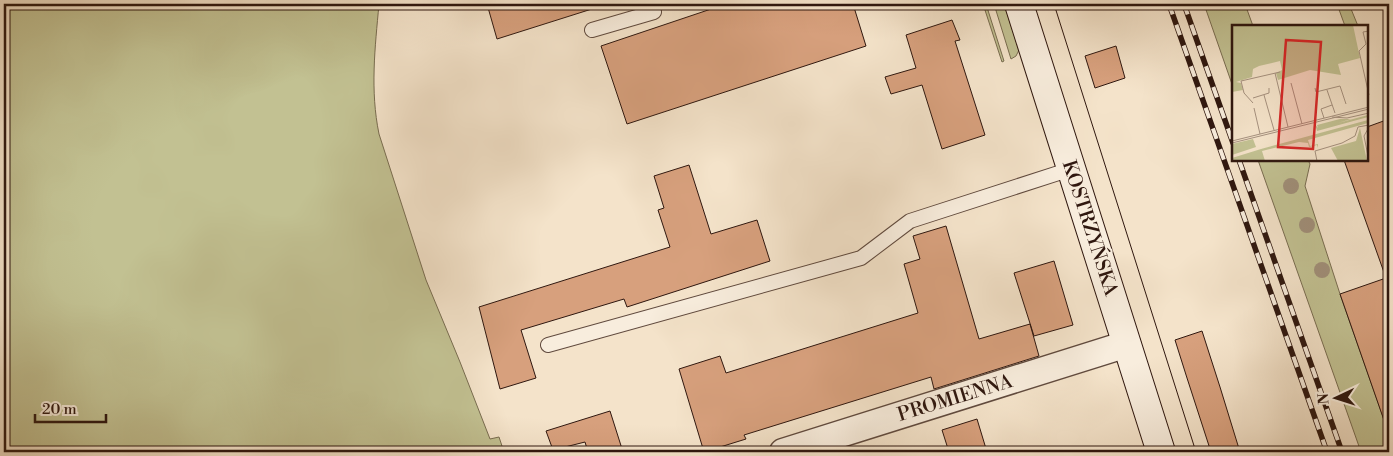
<svg xmlns="http://www.w3.org/2000/svg" width="1393" height="456" viewBox="0 0 1393 456" font-family="'Libre Bodoni',serif">
<rect width="100%" height="100%" fill="#f4e3ca"/>
<filter id="stains"><feTurbulence type="fractalNoise" baseFrequency=".004" numOctaves="4"/><feColorMatrix values="0 0 0 0 .2 0 0 0 0 .09 0 0 0 0 .02 0 0 0 .5 -.17"/></filter>
<radialGradient id="worn" r=".72"><stop offset=".6" stop-color="#630" stop-opacity="0"/><stop offset="1" stop-color="#630" stop-opacity=".3"/></radialGradient>
<path fill="#c2c192" stroke="#786c50" d="M4,4H379C375,48 370,90 379,134L426,280L460,362L490,439L499,437L504,452H4Z
M983,4H986L1004,61L1002,62Z
M994,4H1004L1019,50L1016,56L1011,59Z
M1204,4H1245L1253,26H1233V87Z
M1337,4H1349L1358,26H1345Z
M1258,160H1308L1310,164L1305,186L1340,294L1389,434V452H1361Z"/>
<path fill="#d7a07d" stroke="#2f170f" d="M487,4H595V8L497,39Z
M726,4H853L866,46L627,124L601,46Z
M952,20L960,40L955,41L985,135L942,149L922,85L891,94L885,77L916,68L906,35Z
M1116,46L1125,78L1095,88L1085,56Z
M1389,119V426H1386L1340,294L1386,278L1344,160H1367V127Z
M689,165L711,234L757,220L770,261L627,307L624,299L521,330L536,378L500,389L479,307L670,247L658,210L664,208L654,176Z
M946,226L979,339L1030,324L1039,356L934,389L931,377L744,435L746,439L704,452L679,369L720,356L726,373L918,313L904,264L920,259L913,236Z
M1054,261L1073,325L1034,336L1014,273Z
M1202,331L1220,387L1240,452H1211L1187,378L1175,340Z
M610,411L623,452H588L585,442L553,450L546,431Z
M977,419L987,452H949L942,430Z"/>
<g fill="none" stroke-linecap="round" stroke-linejoin="round">
<defs>
<path id="service" d="M592,30L654,12L651,4
M548,345L861,258L910,221L1071,169"/>
<path id="minor" d="M783,452L1127,344"/>
<path id="secondary" d="M1019,4L1161,452"/>
</defs>
<use href="#service" stroke="#604a3e" stroke-width="16"/>
<use href="#minor" stroke="#604a3e" stroke-width="29"/>
<use href="#secondary" stroke="#2f170f" stroke-width="30"/>
<use href="#service" stroke="#f8eddd" stroke-width="14"/>
<use href="#minor" stroke="#f8eddd" stroke-width="26"/>
<use href="#secondary" stroke="#f8eddd" stroke-width="28"/>
<path stroke="#2f170f" stroke-width="1" d="M1054,4L1196,452"/>
<defs>
<path id="rail" d="M1169,4L1327,452
M1184,4L1233,143
M1239,160L1342,452"/>
</defs>
<use href="#rail" stroke="#2f170f" stroke-width="5.5"/>
<use href="#rail" stroke="#f8eddd" stroke-width="4" stroke-dasharray="11" stroke-linecap="butt"/>
</g>
<g fill="#a08f79">
<circle cx="1291" cy="186" r="8"/>
<circle cx="1307" cy="225" r="8"/>
<circle cx="1322" cy="270" r="8"/>
</g>
<g text-anchor="middle" dominant-baseline="central" stroke-width="4" stroke-linejoin="round" paint-order="stroke">
<g font-size="19" fill="#2f170f" stroke="#f8eddd">
<text transform="translate(1090 228) rotate(72)">KOSTRZYŃSKA</text>
<text transform="translate(955 398) rotate(-17)">PROMIENNA</text>
</g>
</g>
<g transform="translate(1232 25)">
<rect width="136" height="136" fill="#f4e3ca"/>
<path d="M0,0H121L128,33L106,39L109,50L78,45L46,55L44,48L50,45L48,36L27,41L21,44L20,52L4,57L9,58L11,65L0,67ZM136,90V92L85,106L83,99L86,103L85,100L108,94H119L106,98ZM136,95V98L76,115L78,121L86,119V123L85,120L77,122L76,118L67,117L30,126L33,136H0V133L29,124ZM128,103L135,136H106L99,123L124,116ZM21,114L24,122L0,130V119Z" fill="#c2c192"/>
<path fill="none" stroke="#a5917f" stroke-width="1" d="M137,6L131,7L134,19L127,26L137,70M43,48L56,102M59,58L70,99M83,63L84,67L108,61L114,79M95,65L103,88M32,70L42,105M21,73L37,68V63M21,78L12,68L9,56L48,47M22,83L28,109M100,92L115,93L137,88M92,93L89,84L100,80M137,102L132,111L137,136M0,116L137,82M0,118L137,84M85,136L83,126L110,118L123,111L126,102L137,100"/>
<path fill="#d62828" fill-opacity="0.15" stroke="#d62828" stroke-width="2.5" d="M54,15L89,17L81,124L46,122Z"/>
<rect width="136" height="136" fill="none" stroke="#2f170f" stroke-width="2.5"/>
</g>
<rect width="1393" height="456" fill="none" stroke="#f4e3ca" stroke-width="20"/>
<rect x="5" y="5" width="1383" height="446" fill="none" stroke="#2f170f" stroke-width="2.5"/>
<rect x="10" y="10" width="1373" height="436" fill="none" stroke="#2f170f"/>
<g transform="translate(1336 398) rotate(266)" stroke="#f8eddd" stroke-width="4" paint-order="stroke">
<path d="M0-4L9 19L0 12L-9 19Z" fill="#2f170f"/>
<text y="-8" font-size="14" font-weight="bold" text-anchor="middle" fill="#2f170f">N</text>
</g>
<path d="M35 414v8h71v-8" fill="none" stroke="#2f170f" stroke-width="2.5"/>
<text x="42" y="414" font-size="15" fill="#2f170f" stroke="#f8eddd" stroke-width="4" paint-order="stroke">20 m</text>
<rect width="100%" height="100%" filter="url(#stains)"/>
<rect width="100%" height="100%" fill="url(#worn)"/>
</svg>
